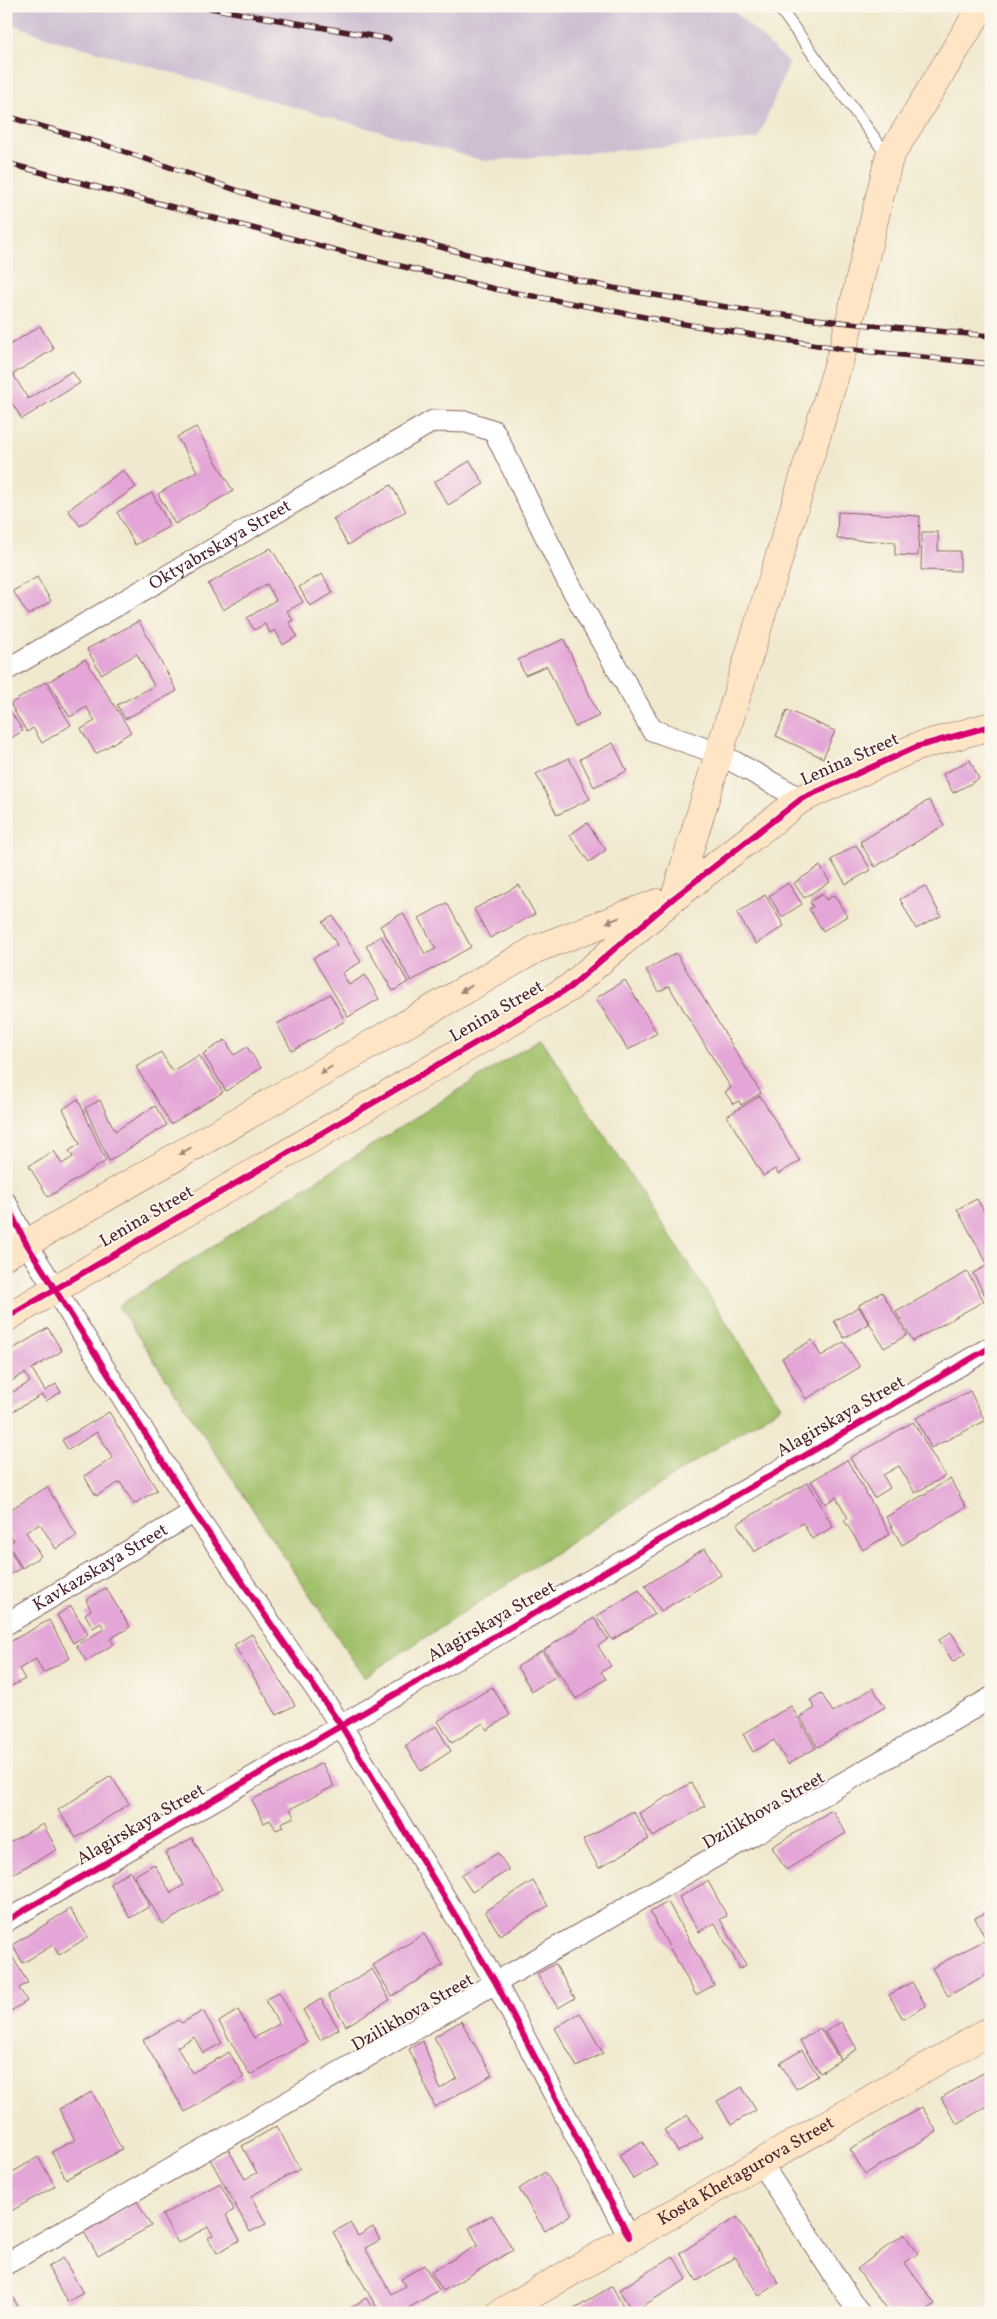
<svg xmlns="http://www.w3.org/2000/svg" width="997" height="2319" viewBox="0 0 997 2319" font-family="Vollkorn,serif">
<rect width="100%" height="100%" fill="#fbf7ec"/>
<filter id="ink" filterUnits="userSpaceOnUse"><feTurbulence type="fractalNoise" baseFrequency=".02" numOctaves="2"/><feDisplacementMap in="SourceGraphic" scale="10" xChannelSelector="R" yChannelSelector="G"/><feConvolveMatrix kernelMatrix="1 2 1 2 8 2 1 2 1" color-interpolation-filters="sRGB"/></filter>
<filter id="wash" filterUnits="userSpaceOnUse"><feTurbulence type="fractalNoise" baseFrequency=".0096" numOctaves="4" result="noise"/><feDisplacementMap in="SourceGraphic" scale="20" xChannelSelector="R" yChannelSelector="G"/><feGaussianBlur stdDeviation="1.12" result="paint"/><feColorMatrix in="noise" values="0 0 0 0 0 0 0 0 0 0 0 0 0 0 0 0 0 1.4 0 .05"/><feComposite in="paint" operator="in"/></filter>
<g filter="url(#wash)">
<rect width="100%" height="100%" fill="#f1e9cf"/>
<path fill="#cdbed2" d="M6,6H728L789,63L758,139L485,161L49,38L6,22Z"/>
<path fill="#a0c069" stroke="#75704a" d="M541,1038L781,1406L364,1677L118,1306Z"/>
<g id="blocks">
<path fill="#e4a6d7" d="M40,326L54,349L13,374L28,399L72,371L80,383L22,419L6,394V347Z
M196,427L233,491L175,524L158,494L197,471L177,437Z
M470,461L484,484L448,505L434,482Z
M123,470L136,487L80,526L68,510Z
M391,485L406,511L348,545L333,519Z
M152,493L170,526L135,545L117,512Z
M838,512L920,516L918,556L895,555V542L837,539Z
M922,532H938V551H960V571L921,570Z
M271,548L303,602L287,611L293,620L289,622L297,636L283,645L275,630L270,633L265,624L254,630L247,618L276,600L267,584L223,610L208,584Z
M322,574L333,593L310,606L299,587Z
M37,577L51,601L28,615L13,591Z
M139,621L177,691L125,719L117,705L154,686L137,654L101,674L87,649Z
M564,639L599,716L575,727L547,666L525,675L518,660Z
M85,659L131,732L96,754L81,729L95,721L86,707L70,717L48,682Z
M45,682L71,725L42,743L33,728L27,732L10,704Z
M7,706L23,731L6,741V707Z
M787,710L835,731L823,758L776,736Z
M613,743L627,771L594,787L580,759Z
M569,758L590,799L557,815L536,774Z
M970,760L979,779L953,793L943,774Z
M929,800L944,825L875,867L860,842Z
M587,823L606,850L589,862L570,835Z
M856,845L871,870L846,884L831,860Z
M820,866L830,882L804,898L794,883Z
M788,883L802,904L782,917L769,896Z
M519,885L535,914L490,938L474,909Z
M925,886L941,916L916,929L900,899Z
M822,894L826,900L834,895L847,916L823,931L809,909L813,907L810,902Z
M765,895L784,926L756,944L737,913Z
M447,903L471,947L411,981L380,926L403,913L425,954L436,949L419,918Z
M333,916L361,962L342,973L349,985L365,975L379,999L348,1017L313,958L337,945L323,922Z
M381,936L408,982L393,991L366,946Z
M676,953L761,1093L741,1105L739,1101L733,1104L725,1092L731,1088L669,986L659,992L646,970Z
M625,980L657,1033L628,1050L596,998Z
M330,994L345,1021L292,1051L277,1024Z
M225,1040L234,1055L247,1047L261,1068L226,1091L203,1054Z
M161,1052L172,1071L199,1055L223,1092L171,1124L136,1067Z
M760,1096L800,1161L778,1174L775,1169L763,1176L727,1116Z
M78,1099L106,1161L48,1197L29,1166L54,1151L62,1164L73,1157L69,1151L80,1144L63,1109Z
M100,1100L115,1131L155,1106L167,1125L109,1161L85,1108Z
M977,1199L991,1223V1298L987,1299L973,1273L988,1265L957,1209Z
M967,1272L984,1301L913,1341L896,1312Z
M882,1292L907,1335L884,1348L859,1305Z
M859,1307L869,1324L844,1338L834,1321Z
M48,1328L62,1351L32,1369L45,1391L56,1384L61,1392L46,1401L42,1395L10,1413L6,1408V1396L30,1382L25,1373L6,1384V1353Z
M812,1340L821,1356L844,1342L860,1367L806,1399L782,1358Z
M970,1391L985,1421L931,1448L916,1418Z
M109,1412L157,1490L134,1504L120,1482L96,1496L84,1476L113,1458L97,1432L68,1450L62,1440Z
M913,1422L945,1476L915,1493L899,1466L883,1475L890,1488L874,1498L850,1458Z
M847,1460L890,1534L863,1550L844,1520L848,1518L836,1497L825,1504L811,1481Z
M950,1479L966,1507L902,1545L886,1517Z
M808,1482L833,1527L812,1539L803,1523L754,1552L737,1524Z
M47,1487L77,1536L56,1549L40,1524L26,1532L41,1556L22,1568L8,1544L14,1540L6,1529V1512Z
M6,1544L21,1568L6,1577Z
M705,1548L721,1575L661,1611L645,1586Z
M106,1588L130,1627L110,1639L114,1644L86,1661L76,1645L104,1629L101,1623L93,1628L85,1614L91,1610L86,1600Z
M639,1590L655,1614L612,1640L597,1616Z
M71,1606L88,1634L73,1643L57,1615Z
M594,1618L608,1639L598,1646L611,1666L601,1672L606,1679L576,1699L544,1650Z
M49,1620L70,1658L43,1673L36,1659L19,1669L25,1679L6,1689V1644Z
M951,1632L965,1654L953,1662L939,1640Z
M252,1634L295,1705L277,1715L234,1645Z
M542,1651L558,1675L532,1691L517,1667Z
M492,1687L510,1715L487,1730L483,1723L452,1743L438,1721Z
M873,1688L885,1707L818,1747L800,1717L815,1708L810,1700L821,1693L833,1712Z
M791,1706L816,1748L788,1764L774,1740L753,1752L743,1734Z
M436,1726L451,1751L421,1771L405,1746Z
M322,1763L334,1786L290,1809L294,1817L281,1823L283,1827L276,1830L270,1820L264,1823L252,1800Z
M111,1776L129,1804L76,1838L58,1810Z
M691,1783L705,1806L653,1837L639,1813Z
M832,1810L846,1833L786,1870L772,1847Z
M633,1811L649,1839L599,1868L583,1840Z
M43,1824L57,1850L12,1874L6,1864V1844Z
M192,1838L222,1889L163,1924L134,1876L154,1864L171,1893L184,1885L165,1853Z
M498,1853L509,1870L472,1892L461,1875Z
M130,1871L150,1906L130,1918L110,1883Z
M533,1881L548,1906L500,1935L485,1911Z
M708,1881L727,1916L720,1919L746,1965L740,1969L715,1923L699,1932L679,1897Z
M668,1902L714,1985L696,1995L650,1912Z
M70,1909L88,1937L59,1955L53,1945L23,1963L12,1945Z
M991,1910V1949L975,1918Z
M424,1934L443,1965L392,1996L373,1965Z
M983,1941L991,1955V1972L948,1996L932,1968Z
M6,1946L28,1983L19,1988L27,2001L6,2014Z
M555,1964L575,1998L558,2008L537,1974Z
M372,1969L390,2000L346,2026L328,1995Z
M912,1982L926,2006L903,2019L889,1995Z
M279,1992L307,2042L250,2075L219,2022L238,2010L254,2038L279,2024L265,2000Z
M321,1999L339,2029L320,2040L303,2010Z
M203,2011L222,2043L203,2053L194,2037L177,2047L192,2073L229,2052L244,2077L185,2112L143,2040L178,2020L182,2023Z
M580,2013L603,2053L577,2067L555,2028Z
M461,2021L492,2075L435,2107L409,2049L423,2041L440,2089L457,2078L434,2037Z
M841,2022L857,2049L841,2059L825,2032Z
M820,2028L840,2060L820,2073L800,2041Z
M802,2050L818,2076L796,2089L780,2063Z
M983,2073L991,2085V2104L957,2124L941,2098Z
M742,2087L756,2110L731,2125L717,2101Z
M92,2092L122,2150L66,2179L52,2152L75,2140L59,2109Z
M922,2107L937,2132L865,2174L850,2149Z
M688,2115L702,2138L678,2152L664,2130Z
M277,2126L300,2169L251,2196L266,2224L250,2232L210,2159L228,2149L245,2179L257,2173L242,2146Z
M642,2141L657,2165L633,2179L619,2155Z
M38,2157L55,2186L6,2214V2176Z
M545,2172L572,2214L545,2231L519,2189Z
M220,2183L234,2210L226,2215L240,2240L217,2253L208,2238L213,2235L208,2227L178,2243L162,2215Z
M137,2201L151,2226L98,2256L84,2232Z
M492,2215L513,2250L443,2291L431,2272L478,2245L469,2228Z
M737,2217L779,2283L759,2296L735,2257L697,2281L680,2253Z
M350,2223L358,2236L373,2227L380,2240L365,2248L391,2294L405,2286L401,2279L424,2265L439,2290L400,2313H380L333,2232Z
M904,2234L918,2253L905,2263L935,2304L923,2313H889L857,2269Z
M673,2256L687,2279L633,2312L619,2290Z
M63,2258L83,2293L67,2302L48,2267Z
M612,2286L627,2313H568Z
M6,2287L18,2306L7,2313H6Z
M366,2298L376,2313H342Z"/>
</g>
</g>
<g filter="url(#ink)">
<use href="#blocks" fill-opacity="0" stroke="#846664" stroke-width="1"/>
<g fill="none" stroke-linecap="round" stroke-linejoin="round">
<defs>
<path id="lane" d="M778,6L889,158"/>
<g id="street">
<path id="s1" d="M6,670L433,421L467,422L494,431L567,580L652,730L720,754L801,799"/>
<path d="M6,1203L26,1243L194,1512L342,1727L496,1983L629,2237"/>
<path id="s2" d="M6,1624L194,1512"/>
<path d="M6,1921L991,1347"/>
<path d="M760,2162L859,2313"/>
<path d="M6,2264L991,1698"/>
</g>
<g id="secondary">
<path d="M675,897L843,349L889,158L982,6"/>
<path d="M6,1255L536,949L657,903"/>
<path d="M6,1318L569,988L675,897L801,799L916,747L991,726"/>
<path id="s3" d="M500,2313L991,2030"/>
</g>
</defs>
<use href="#lane" stroke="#846664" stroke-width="13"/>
<use href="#street" stroke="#846664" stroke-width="23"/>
<use href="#secondary" stroke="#846664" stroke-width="29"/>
<use href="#lane" stroke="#fff" stroke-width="11"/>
<use href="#street" stroke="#fff" stroke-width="21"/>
<use href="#secondary" stroke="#fde5c5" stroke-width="28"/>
<defs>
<path id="rail" d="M198,6L389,39
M6,116L102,144L268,201L504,264L613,288L750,311L849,323L991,336
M6,163L339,251L495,289L671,322L843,349L991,364"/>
</defs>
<use href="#rail" stroke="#4a1f2b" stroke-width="5.5"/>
<use href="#rail" stroke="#fbf7ec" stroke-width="4" stroke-dasharray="11" stroke-linecap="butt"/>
<defs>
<path id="cycleway" d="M6,1203L26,1243L194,1512L342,1727L496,1983L629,2237
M6,1318L569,988L675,897L801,799L916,747L991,726
M6,1921L991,1347"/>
</defs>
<use href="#cycleway" stroke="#fbf7ec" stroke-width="9"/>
<use href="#cycleway" stroke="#d6006c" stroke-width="6"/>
</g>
<defs><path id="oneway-solid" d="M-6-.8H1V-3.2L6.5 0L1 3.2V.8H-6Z" transform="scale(1.25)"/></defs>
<g fill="#a48278">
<use href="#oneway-solid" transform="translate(613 920) rotate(159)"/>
<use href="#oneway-solid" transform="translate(466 989) rotate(150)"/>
<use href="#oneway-solid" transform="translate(326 1070) rotate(150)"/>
<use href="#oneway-solid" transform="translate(185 1151) rotate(150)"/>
</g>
</g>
<g text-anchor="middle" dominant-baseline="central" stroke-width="4" stroke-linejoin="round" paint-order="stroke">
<g font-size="18" fill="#4a1f2b" stroke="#fbf7ec">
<text stroke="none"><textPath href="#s1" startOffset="248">Oktyabrskaya Street</textPath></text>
<text transform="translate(850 760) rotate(-24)">Lenina Street</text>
<text transform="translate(497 1012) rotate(-30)">Lenina Street</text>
<text transform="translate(147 1217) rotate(-30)">Lenina Street</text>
<text transform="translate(841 1417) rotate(-30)">Alagirskaya Street</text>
<text stroke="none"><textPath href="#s2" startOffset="110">Kavkazskaya Street</textPath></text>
<text transform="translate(492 1622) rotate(-30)">Alagirskaya Street</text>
<text transform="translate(764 1811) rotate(-30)">Dzilikhova Street</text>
<text transform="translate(141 1825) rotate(-30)">Alagirskaya Street</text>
<text transform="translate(413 2013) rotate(-30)">Dzilikhova Street</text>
<text stroke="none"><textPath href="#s3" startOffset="284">Kosta Khetagurova Street</textPath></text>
</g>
</g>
<rect width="997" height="2319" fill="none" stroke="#fbf7ec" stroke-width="25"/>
</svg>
